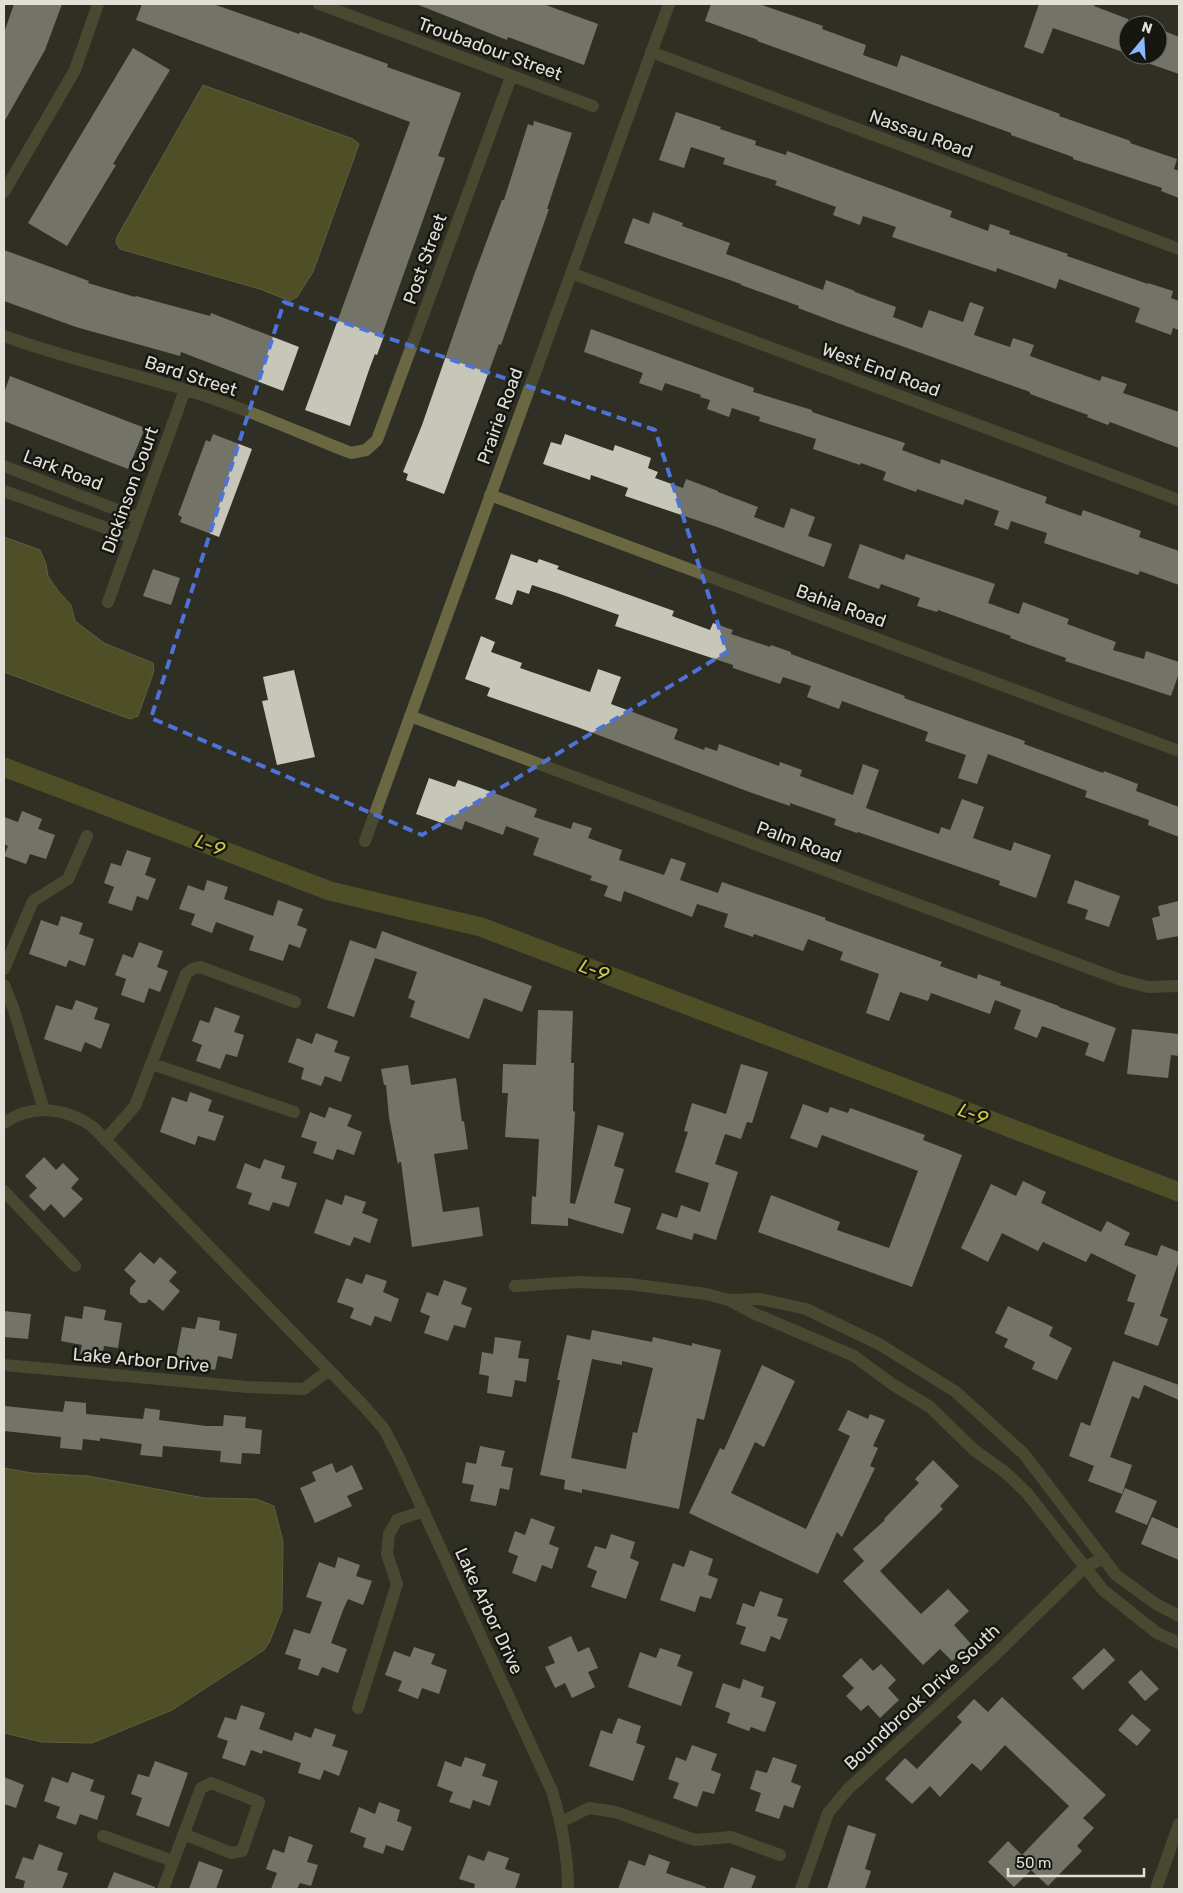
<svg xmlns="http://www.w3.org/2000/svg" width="1183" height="1893" viewBox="0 0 1183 1893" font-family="Rubik,sans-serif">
<rect width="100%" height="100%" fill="#2f2f25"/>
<path fill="#77752a" stroke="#96955e" d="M203,85L353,139L359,144L313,272L297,297L290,301L260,289L120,249L116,243L117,237Z
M4,537L40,550L46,564L48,576L59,592L71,605L75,621L104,643L153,663L154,671L138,716L130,719L4,672Z
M4,1468L32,1473L88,1476L204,1498L256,1499L274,1506L283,1542L282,1610L269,1643L264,1650L172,1710L92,1743L42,1742L4,1733Z"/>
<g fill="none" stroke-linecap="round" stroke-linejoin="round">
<path stroke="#77752a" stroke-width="19" d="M4,767L330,891L481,927L1179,1192"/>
</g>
<path fill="#c6c6b9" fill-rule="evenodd" d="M14,4H62L45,50L4,122V33Z
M142,4H213L299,34L300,32L388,64L387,67L461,93L438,156L445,158L382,335L384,336L377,355L375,354L370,367L350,426L305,410L410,122L136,20Z
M416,4H543L598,24L584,65L508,37L507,40Z
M711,4H759L823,26L822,29L866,45L863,55L897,67L901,55L1060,114L1059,116L1128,140L1131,142L1130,143L1177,159L1174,169L1179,171V198L1161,191L1162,188L1073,159V157L1011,135V133L757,41L758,40L705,21Z
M1039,4H1095L1094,6L1128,19V38L1123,52L1053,28L1043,54L1024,47Z
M1162,30L1179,37V74L1130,57L1131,55H1158V41Z
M133,48L170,70L113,164L116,165L67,246L28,223Z
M676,112L721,127L720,129L756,141L755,145L786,155L787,151L952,211L950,217L988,231L990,224L1010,231L1009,234L1068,254L1067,256L1148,284V283L1173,291L1171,298L1179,301V330L1173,328L1171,335L1135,322L1140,308L1059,279L1056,289L997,268L996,272L892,237L896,227L863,216L860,225L833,215L836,207L775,185L777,181L723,164L725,158L691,147L684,168L659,160Z
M534,121L572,133L547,209H549L501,345L499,344L444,494L406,480L408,474L403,472L422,425L474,275L502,200H504L528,124L533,126Z
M653,212L683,223L682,226L730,243L726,254L823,290L826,280L855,291V292L896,307L893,317L922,328L929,310L963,322L970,302L984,307L974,335L1010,347L1013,338L1034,345L1030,356L1100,381L1102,376L1127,384L1123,393L1179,412V448L1110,422L1108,425L1087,417L1088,415L1030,394V392L843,325L798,308L799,306L741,285V284L624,243L633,218L649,224Z
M4,250L89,281L88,283L135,297L136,296L210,316L211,313L299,347L283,391L181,352L180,356L76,327L4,301Z
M591,329L754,388L753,392L812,410V412L905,443L902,450L940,464L941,459L1047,497L1045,503L1081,516L1083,510L1141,531L1139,537L1179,551V585L1140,571L1138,575L1044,543L1047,533L1011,521L1008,530L994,525L999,511L965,499L963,505L917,489L916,492L883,480L886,472L861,463L860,465L813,449L816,439L759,421L760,417L732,408L729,417L707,409L710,400L700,397L701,395L665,383L662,391L639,383L643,373L584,352Z
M10,376L145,428L128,469L4,421V393Z
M213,434L252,449L219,537L180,522L182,517L178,515L206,440L210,442Z
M565,434L613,451L615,445L651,458L648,468L658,472L655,478L683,488L686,479L718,491V492L758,507L754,517L784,528L791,508L815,517L808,536L832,544L824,567L717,527L625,496L628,488L591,475L590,480L543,464L551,442L561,445Z
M860,544L904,560L906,554L995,584L988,603L1019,614L1023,602L1069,619L1067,624L1116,642L1113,650L1144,659L1146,651L1179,662V673L1171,696L1065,661L1066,658L1010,638L1011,636L938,610L937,612L917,606L920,598L881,584L879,589L848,578Z
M511,554L537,563L539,559L559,566L557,569L674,611L672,616L710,630L713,623L733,630L731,634L770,647L771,645L791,652V654L905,696L904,698L1025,741L1024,744L1103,773L1104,771L1138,784L1136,791L1179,807V837L1148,825L1149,820L1085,797L1087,791L988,754L977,784L958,778L966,755L925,741L928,732L842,701L839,709L807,697L811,686L783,677L780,684L733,668V665L615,626L619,615L560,594L532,585L529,594L517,590L512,605L495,599Z
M153,569L180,578L171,605L143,596Z
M481,636L495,642L491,652L522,663L520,668L590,692L598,669L621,677L611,704L678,729L674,739L704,750L705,747L717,751L719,744L779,766L780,762L802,770L800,776L853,795L863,764L879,770L866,808L939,834L941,827L950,830L962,799L984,807L973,838L1011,851L1014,842L1051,855L1036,898L999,885L1000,881L858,832L857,833L834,825L836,819L790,803V806L752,793L577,727L487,696L490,688L465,679Z
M294,670L315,757L277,765L262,701L268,700L263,677Z
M429,778L455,787L458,780L478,787L537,809L534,817L571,829L573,822L592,828L588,838L622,850L619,860L664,875L671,858L686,863L680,880L718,893L722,882L826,918L825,920L942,962L940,966L977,979L978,974L1001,982L1000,985L1059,1006V1007L1116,1028L1104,1062L1085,1055L1089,1043L1042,1026L1037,1038L1014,1029L1021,1010L995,1000L990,1014L931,993L928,1001L900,992L889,1021L866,1013L879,974L840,960L843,952L808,939L803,951L754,934L753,937L724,927L728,914L697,904L692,917L624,891L621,902L604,896L608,886L590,880L592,876L533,855L539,838L506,826L503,835L465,821L462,830L416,814Z
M22,811L42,819L38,829L55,835L46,859L30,854L26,864L4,856L8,846L4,844V817L18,822Z
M127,850L151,858L145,875L156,879L148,900L137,896L132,911L108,903L114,887L104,883L111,863L121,866Z
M207,880L228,887L224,899L273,916L278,900L303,909L297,925L307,929L300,948L289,944L283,961L249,950L254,936L216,922L212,933L191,925L195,914L179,909L188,885L204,891Z
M1075,880L1120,896L1109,927L1085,919L1088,910L1067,903Z
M1179,901V936L1157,940L1152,918L1160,916L1158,906Z
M61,916L83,923L79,934L94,939L85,966L69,960L66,967L29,954L41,920L58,926Z
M382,931L532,986L522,1012L484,998L469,1039L410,1017L415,1001L408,998L417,972L375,958L354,1017L327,1008L350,940L376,949Z
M139,942L163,951L157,967L168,971L160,992L149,988L144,1003L121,995L126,979L115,975L123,954L133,958Z
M76,1000L98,1008L94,1019L110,1024L101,1049L85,1042L81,1052L44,1039L56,1005L72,1010Z
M215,1007L240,1016L234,1032L244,1035L237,1057L226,1054L220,1069L196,1061L202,1045L192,1041L200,1020L209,1023Z
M538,1010L573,1011L571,1063H574L573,1111L575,1112L570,1203L575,1204L598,1125L624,1133L614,1166L624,1169L614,1203L631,1208L623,1234L568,1218V1226L531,1224L532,1196L536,1197L539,1139L505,1137L508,1093H502L503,1064L536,1065Z
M1132,1029L1179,1034V1056L1171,1055L1168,1078L1127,1074Z
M316,1033L338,1041L334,1052L350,1057L341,1082L325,1076L321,1086L301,1079L304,1068L288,1062L297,1038L312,1044Z
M741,1064L768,1072L752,1123L747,1122L741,1139L725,1134L715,1164L738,1172L716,1240L694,1233L692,1240L656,1229L662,1213L677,1218L681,1205L700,1212L709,1183L675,1172L688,1132L684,1131L692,1103L726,1114Z
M408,1065L411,1085L456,1078L462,1122L464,1121L468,1149L434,1154L443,1212L479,1207L483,1236L412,1247L401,1162H399L398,1165L389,1117L386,1085H384L381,1069Z
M190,1092L212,1100L208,1111L224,1116L215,1141L198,1136L195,1145L160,1132L172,1097L187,1102Z
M803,1104L828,1113L830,1107L848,1113L850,1108L925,1135L923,1140L962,1155L912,1287L758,1232L771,1195L840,1222L837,1230L889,1248L918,1171L822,1135L817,1148L790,1138Z
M329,1107L352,1115L347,1126L362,1132L354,1155L337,1149L333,1160L313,1153L317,1142L301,1137L310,1112L325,1118Z
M44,1157L56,1170L63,1163L79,1179L71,1188L83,1199L64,1218L51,1204L44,1211L29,1196L37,1188L25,1176Z
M264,1159L285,1166L281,1178L297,1183L289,1207L273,1202L269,1211L248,1204L252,1193L236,1188L245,1163L260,1169Z
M1023,1181L1046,1192L1041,1203L1101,1232L1107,1221L1130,1233L1124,1245L1157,1256L1161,1245L1179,1252V1261L1160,1316L1168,1319L1158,1346L1124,1334L1135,1303L1127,1301L1136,1275L1091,1253L1086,1262L1043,1242L1038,1251L1002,1233L988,1262L961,1248L991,1184L1016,1196Z
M345,1195L366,1202L362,1213L378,1219L370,1243L354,1237L350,1246L314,1233L326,1199L342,1205Z
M140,1252L154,1264L160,1257L177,1272L169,1281L180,1291L163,1311L149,1299L146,1303H140L130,1294V1288L136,1281L124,1270Z
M366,1274L387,1281L383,1292L399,1299L391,1322L375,1316L371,1326L350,1318L354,1308L337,1302L346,1278L362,1284Z
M444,1280L467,1288L461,1304L472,1308L465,1328L454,1325L448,1341L424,1333L430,1316L420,1312L427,1292L438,1296Z
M84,1306L106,1310L104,1320L122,1323L118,1348L104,1346L102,1357L80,1354L82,1345L61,1341L65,1316L82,1319Z
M1008,1306L1053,1327L1049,1336L1072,1348L1057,1380L1032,1369L1035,1362L1004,1347L1008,1339L995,1333Z
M4,1311L31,1314L28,1339L4,1337Z
M198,1317L220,1321L219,1330L237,1334L232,1359L218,1356L215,1370L175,1362L182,1327L195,1329Z
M592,1330L652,1342L653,1337L692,1346V1343L721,1350L704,1420L697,1418L679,1509L582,1489V1493L564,1489L565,1480L540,1475L560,1380H557L567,1335L590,1340ZM592,1359L622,1365V1361L653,1368L637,1433L633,1432L626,1469L571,1458Z
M495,1337L521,1341L518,1358L529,1359L526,1382L515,1380L512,1397L487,1393L489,1376L479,1374L482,1352L493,1354Z
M1113,1361L1179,1385V1400L1144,1385L1139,1399L1132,1396L1110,1457L1132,1465L1122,1494L1088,1481L1094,1466L1069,1456L1081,1422L1090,1426Z
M762,1365L795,1381L764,1447L755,1442L731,1493L806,1529L850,1436L838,1430L848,1410L868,1419L870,1414L885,1420L873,1446L878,1448L870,1466L875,1468L842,1537L837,1532L818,1574L689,1513L720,1448L724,1450Z
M65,1401L86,1403V1414L143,1419L145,1408L160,1410L159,1420L206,1426H223L224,1415L246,1417L245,1428L262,1430L260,1454L242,1453L241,1464L220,1462L221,1451L163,1446L162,1457L140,1455L142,1444L100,1438V1441L83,1439L82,1450L60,1448L61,1437L4,1431V1406L63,1412Z
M480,1446L505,1451L501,1466L513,1468L509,1490L500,1488L496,1506L470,1501L474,1485L462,1483L466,1462L476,1464Z
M933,1460L959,1486L940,1506L943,1509L880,1571L921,1614L948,1589L969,1611L954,1625L971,1644L952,1661L940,1649L923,1665L843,1581L864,1561L853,1549L885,1520L884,1519L919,1483L915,1479Z
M332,1463L336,1473L352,1465L363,1489L347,1496L352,1506L315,1523L300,1488L316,1481L312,1472Z
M1125,1488L1157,1501L1147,1525L1115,1512Z
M1152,1517L1179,1529V1560L1141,1544Z
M531,1518L555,1527L549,1544L559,1548L552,1569L542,1565L536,1582L512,1573L518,1556L508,1552L515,1531L525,1535Z
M611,1534L635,1542L630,1558L639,1562L626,1599L591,1587L597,1571L587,1567L595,1546L606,1549Z
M690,1550L713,1559L708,1575L718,1579L711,1599L700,1596L695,1612L660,1600L673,1563L684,1567Z
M338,1557L360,1565L356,1576L372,1581L363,1605L348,1599L343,1610L331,1643L347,1649L338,1673L322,1667L318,1676L298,1669L301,1659L285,1654L294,1629L310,1634L322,1602L306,1597L319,1562L335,1568Z
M760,1591L783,1599L777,1616L788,1619L780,1640L771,1636L765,1652L740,1644L746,1627L736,1624L743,1603L754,1607Z
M571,1636L578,1652L589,1647L598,1668L588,1672L595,1687L572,1698L565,1683L555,1688L545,1667L555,1663L548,1647Z
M414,1647L435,1654L431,1664L447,1670L439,1694L422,1688L418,1699L398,1691L402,1681L385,1675L394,1651L410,1657Z
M660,1648L681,1655L677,1666L693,1672L681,1706L628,1687L640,1652L656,1658Z
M1104,1648L1115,1660L1083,1690L1072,1678Z
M861,1658L873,1671L881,1664L896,1680L888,1688L899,1700L880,1718L868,1705L861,1711L846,1696L854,1688L842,1676Z
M1141,1670L1159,1689L1145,1701L1128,1682Z
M743,1679L764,1687L761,1697L776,1702L765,1732L751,1727L749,1731L727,1723L730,1713L715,1707L723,1683L740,1689Z
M1002,1697L1106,1795L1083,1818L1094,1828L1077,1846L1082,1851L1048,1886L1031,1870L1014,1887L988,1862L1008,1841L1022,1855L1069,1806L1005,1745L981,1771L972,1763L940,1797L930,1786L912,1804L885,1779L905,1758L917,1769L962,1722L957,1717L974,1699L988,1712Z
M241,1705L265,1713L259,1729L292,1741L295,1732L311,1738L315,1728L336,1735L332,1746L348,1751L339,1776L324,1770L320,1780L298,1773L301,1763L263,1750L262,1754L251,1750L245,1766L222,1758L228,1741L217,1737L225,1717L236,1720Z
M1132,1714L1151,1730L1137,1746L1118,1730Z
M618,1718L641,1726L636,1743L645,1746L633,1781L589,1766L601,1730L612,1734Z
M692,1745L717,1754L711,1770L721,1774L714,1794L703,1791L697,1807L673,1798L679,1783L668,1779L676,1757L686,1761Z
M465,1757L486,1764L482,1776L498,1781L490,1806L473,1800L470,1809L449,1802L453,1792L437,1786L445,1761L461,1767Z
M773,1757L797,1765L791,1782L801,1786L793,1808L784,1805L779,1819L755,1811L761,1793L750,1789L756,1770L767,1773Z
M155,1761L188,1773L169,1827L136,1815L142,1798L131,1794L138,1774L149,1777Z
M72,1772L94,1780L90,1791L105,1796L97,1820L80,1814L76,1825L56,1818L60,1807L44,1801L52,1777L68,1783Z
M4,1777L24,1785L16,1808L4,1804Z
M379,1802L400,1810L397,1821L412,1827L403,1851L386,1845L383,1854L363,1847L366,1838L350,1832L359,1807L375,1814Z
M848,1825L876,1834L865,1869L871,1871L865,1889H827Z
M289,1836L313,1845L307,1862L318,1865L311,1886L300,1883L297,1889H271L277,1873L266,1869L273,1849L284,1853Z
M39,1844L63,1853L57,1870L68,1873L62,1889H23L25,1881L15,1878L23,1857L33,1860Z
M488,1851L509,1858L505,1869L520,1874L515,1889H474L475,1884L459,1879L468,1855L484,1861Z
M649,1854L670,1862L666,1873L706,1887L705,1889H618L629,1860L645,1866Z
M199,1861L223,1870L216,1889H189Z
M731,1867L756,1876L751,1889H723Z
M114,1872L155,1887V1889H107Z"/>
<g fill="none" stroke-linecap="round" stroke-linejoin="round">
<path stroke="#696843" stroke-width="12" d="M319,4L593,106
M651,52L1179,249
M4,192L75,70L98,4
M571,273L1179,500
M4,336C62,357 123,371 183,389C240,406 295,431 351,453L366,450L377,440L511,77
M4,466L138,518
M4,491L131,537
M490,495L1179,751
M108,602L185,390
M410,716L1121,980L1148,987L1179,986
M365,841L669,4
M4,969L33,901L68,879L87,836
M4,985L14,1010L44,1110
M152,1064L294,1112
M4,1123C32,1103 67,1108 93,1127L362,1404L384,1429L399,1458L552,1791C562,1824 568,1855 568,1889
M105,1140L135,1106L186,974L192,969L200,967L295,1002
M4,1191L75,1266
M515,1286L578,1282L629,1284L706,1294L729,1300L753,1313L854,1356L892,1384L930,1407L974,1450L1005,1472L1027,1493L1103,1590L1157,1633L1179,1643
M731,1300L760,1299L806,1309L879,1344L956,1392L1024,1454L1116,1575L1156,1604L1179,1616
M4,1365L247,1387L304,1389L329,1370
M358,1708L397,1584L387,1554L389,1534L397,1520L424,1511
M561,1822L589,1808L615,1812L695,1840L731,1837L780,1855
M103,1836L173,1861
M163,1889L201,1788L211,1783L259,1802L242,1851L231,1853L184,1834
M801,1889L828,1813L848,1789L995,1655L1085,1567L1104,1558"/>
<path stroke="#696843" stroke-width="12" d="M1156,1889L1179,1824"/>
</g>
<path d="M0 0H1183V1893H0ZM284,302L655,430L727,652L422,835L151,718Z" fill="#2f2f25" fill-opacity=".55" fill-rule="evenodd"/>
<path fill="none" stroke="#4e72d8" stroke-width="4" stroke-dasharray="10 6" stroke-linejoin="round" d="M284,302L655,430L727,652L422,835L151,718Z"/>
<g text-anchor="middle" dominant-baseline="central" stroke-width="5" stroke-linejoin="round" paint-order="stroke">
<g font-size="18" fill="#e0e0d9" stroke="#171712">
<text transform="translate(490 49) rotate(20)">Troubadour Street</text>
<text transform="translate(921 134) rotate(20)">Nassau Road</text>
<text transform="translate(425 259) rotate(-70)">Post Street</text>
<text transform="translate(881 370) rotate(20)">West End Road</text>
<text transform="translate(191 376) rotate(18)">Bard Street</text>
<text transform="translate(500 416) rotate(-70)">Prairie Road</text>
<text transform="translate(63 470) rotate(21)">Lark Road</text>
<text transform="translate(130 490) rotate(-70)">Dickinson Court</text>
<text transform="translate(841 606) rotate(20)">Bahia Road</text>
<text transform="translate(799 842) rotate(20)">Palm Road</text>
<text transform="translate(141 1360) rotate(5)">Lake Arbor Drive</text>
<text transform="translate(489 1611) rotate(65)">Lake Arbor Drive</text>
<text transform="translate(922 1697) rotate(-43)">Boundbrook Drive South</text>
</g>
<g font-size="19" font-style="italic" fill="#d1cc48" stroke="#171712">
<text transform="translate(210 845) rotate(21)">L-9</text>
<text transform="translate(594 970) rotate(21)">L-9</text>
<text transform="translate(973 1114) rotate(21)">L-9</text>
</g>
</g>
<rect width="1183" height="1893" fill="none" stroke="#e0e0d9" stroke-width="10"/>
<g transform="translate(1143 40) rotate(18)"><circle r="24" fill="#171712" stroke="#676762"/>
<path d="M0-4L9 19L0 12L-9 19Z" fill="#8bbafc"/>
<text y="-8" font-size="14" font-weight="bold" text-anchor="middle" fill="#e0e0d9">N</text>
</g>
<path d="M1008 1868v8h136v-8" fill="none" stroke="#e0e0d9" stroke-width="2.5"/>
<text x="1016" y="1868" font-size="15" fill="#e0e0d9" stroke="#171712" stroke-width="4" paint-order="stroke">50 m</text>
</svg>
